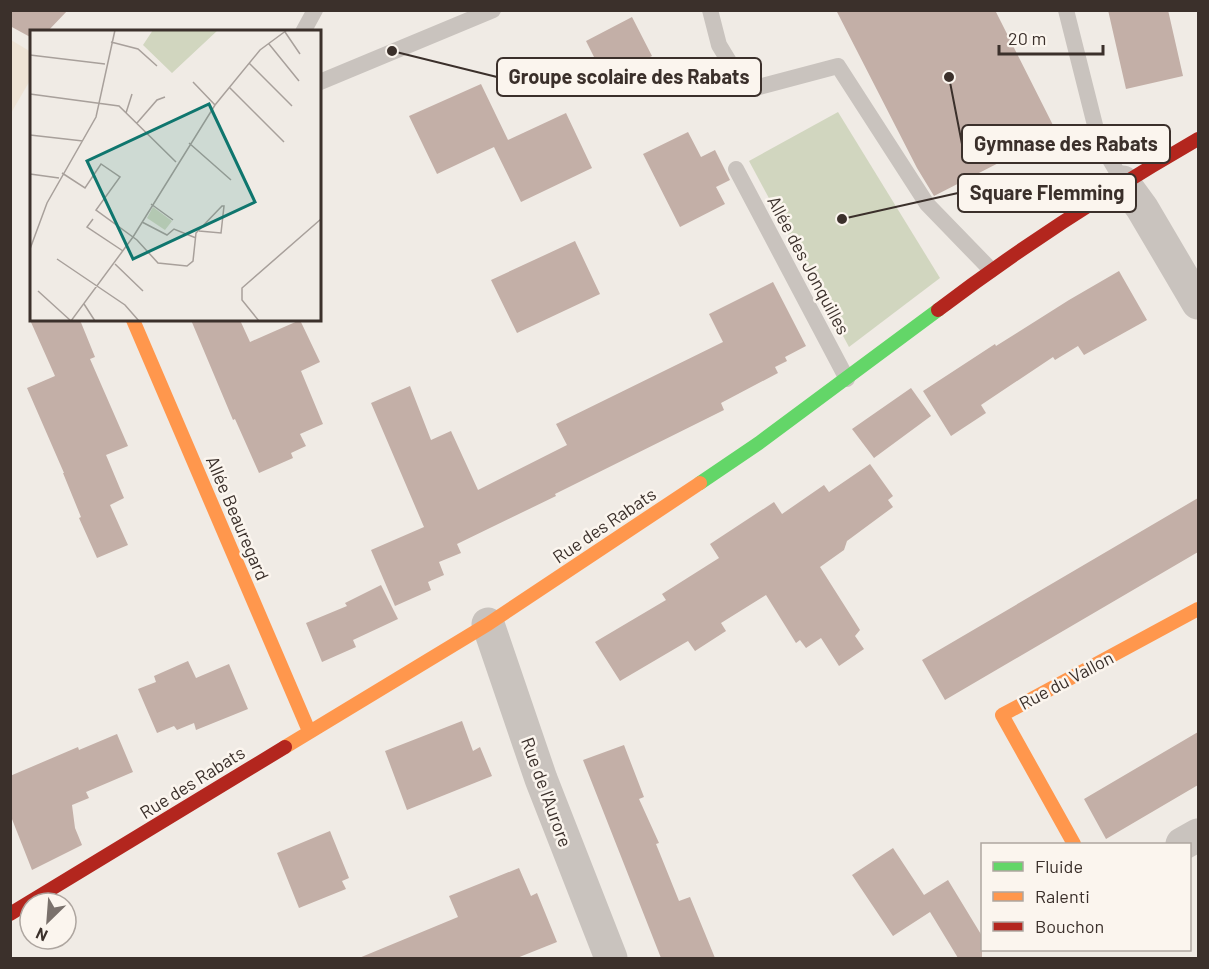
<svg xmlns="http://www.w3.org/2000/svg" width="1209" height="969" viewBox="0 0 1209 969" font-family="Barlow,sans-serif">
<rect width="100%" height="100%" fill="#f0ebe5"/>
<path fill="#d1d6bf" d="M838,112L940,278L849,347L749,161Z"/>
<path fill="#eee3d5" d="M11,40L31,52L32,77L11,113Z"/>
<path fill="#c3afa7" d="M10,10H68L47,32H32V38L10,26Z
M836,10H995L1061,141L1028,159L1024,150L934,196L917,168Z
M1108,10H1168L1183,76L1126,89Z
M632,17L652,56L605,79L586,41Z
M481,84L508,140L566,113L592,168L521,202L494,147L437,174L409,116Z
M688,132L701,157L715,150L730,180L716,187L725,204L680,227L643,154Z
M575,241L600,294L517,333L491,280Z
M1119,271L1147,320L1084,355L1078,346L1055,360L1053,357L981,405L986,413L951,436L923,391L995,344L996,346L1069,300Z
M773,282L806,346L785,357L787,361L775,367L778,373L721,403L724,410L555,494L556,496L457,544L461,553L439,562L444,575L428,582L431,590L395,606L371,550L424,527L371,403L410,386L431,440L451,431L478,490L567,445L556,424L723,342L709,314Z
M30,320H80L95,357L90,359L128,446L106,455L124,498L110,505L128,545L97,558L79,518L81,517L63,473H64L27,388L55,376Z
M191,320H240L250,342L300,320L320,362L301,371L323,424L300,434L306,446L291,453L293,458L259,473L235,419L233,420Z
M911,388L931,416L874,458L852,429Z
M870,464L893,496L888,500L893,507L847,541L844,550L820,567L860,630L855,636L864,649L839,666L821,638L806,648L800,640L796,643L766,595L721,623L726,631L695,651L688,641L620,681L595,642L666,600L662,594L719,558L710,544L774,502L782,514L824,485L829,492Z
M1198,498V552L945,700L922,660Z
M381,585L398,619L353,640L356,647L322,662L306,623L347,606L345,603Z
M188,661L196,678L229,664L248,709L196,730L194,723L177,730L174,726L157,733L138,689L156,682L154,676Z
M462,721L473,751L480,747L492,776L407,810L385,751Z
M1198,732V785L1106,839L1084,799Z
M117,734L133,772L86,792L89,798L72,805L75,828L82,845L32,870L10,814V776L78,747L79,750Z
M624,745L644,797L639,799L659,843L656,844L679,901L690,897L715,958H661L583,760Z
M330,831L349,878L342,881L346,889L299,908L277,853Z
M893,848L924,895L948,880L982,936V958H958L930,912L893,936L852,875Z
M519,868L531,896L537,893L557,942L517,958H359L458,917L449,896Z"/>
<g fill="none" stroke-linecap="round" stroke-linejoin="round">
<path stroke="#c9c3be" stroke-width="16" d="M710,10L719,45L739,78L755,88L838,66L927,204L991,270
M1066,10L1099,141L1123,182
M303,32L315,10
M320,82L493,10
M736,169L847,379"/>
<path stroke="#c9c3be" stroke-width="33" d="M1123,182L1142,208L1198,303
M488,624L541,779L611,958
M1182,844L1198,835"/>
<path stroke="#63d668" stroke-width="14" d="M700,483L759,443L938,310"/>
<path stroke="#ff974d" stroke-width="14" d="M133,320L309,731
M285,747L488,624L700,483
M1074,844L1002,715L1198,609"/>
<path stroke="#b3261e" stroke-width="14" d="M938,310C1021,247 1108,191 1198,139
M10,914L285,747"/>
</g>
<g text-anchor="middle" dominant-baseline="central" stroke-width="5" stroke-linejoin="round" paint-order="stroke">
<g font-size="18" fill="#3b302b" stroke="#fbf5ee">
<text transform="translate(809 265) rotate(62)">Allée des Jonquilles</text>
<text transform="translate(238 518) rotate(67)">Allée Beauregard</text>
<text transform="translate(604 525) rotate(-34)">Rue des Rabats</text>
<text transform="translate(1066 680) rotate(-28)">Rue du Vallon</text>
<text transform="translate(192 782) rotate(-32)">Rue des Rabats</text>
<text transform="translate(547 792) rotate(70)">Rue de l'Aurore</text>
</g>
</g>
<g transform="translate(30 30)">
<rect width="291" height="291" fill="#f0ebe5"/>
<path d="M123,0H188L142,43L113,15ZM123,177L142,191L135,200L117,188Z" fill="#d1d6bf"/>
<path fill="none" stroke="#a8a09b" stroke-width="1.5" d="M255,2L270,24M81,12L108,19L127,36M239,14L269,51M0,25L75,34M219,33L262,76M163,52L185,75M199,57L254,112M0,64L89,76L146,132M96,83L102,64M107,93L127,70L135,67M0,105L53,111M159,113L201,150M32,143L55,158L71,134L90,147L66,180L107,210L128,233L157,236L163,231L166,203L192,176H194L191,203L169,201M0,144L29,148M121,174L143,190M63,189L57,197L93,221M112,192L137,205L144,199L166,208M0,219L17,173L66,87L85,0M27,229L95,275L109,291M85,234L113,261M8,261L41,291L103,207L185,75L230,20L257,0M54,274L65,291M229,291L212,270V258L291,189"/>
<path fill="#0f766e" fill-opacity="0.15" stroke="#0f766e" stroke-width="3" d="M179,74L225,172L103,229L57,131Z"/>
<rect width="291" height="291" fill="none" stroke="#3b302b" stroke-width="3"/>
</g>
<path fill="none" stroke="#3b302b" stroke-width="2" d="M392 51L497 77M949 77L962 144M842 219L958 193"/>
<g fill="#3b302b" stroke="#fbf5ee" stroke-width="2">
<circle cx="392" cy="51" r="6"/>
<circle cx="949" cy="77" r="6"/>
<circle cx="842" cy="219" r="6"/>
</g>
<g fill="#fbf5ee" stroke="#3b302b" stroke-width="2">
<rect x="497" y="58" width="264" height="38" rx="6"/>
<rect x="962" y="125" width="208" height="38" rx="6"/>
<rect x="958" y="174" width="178" height="38" rx="6"/>
</g>
<g font-size="20" text-anchor="middle" font-weight="bold" fill="#3b302b">
<text x="629" y="84">Groupe scolaire des Rabats</text>
<text x="1066" y="151">Gymnase des Rabats</text>
<text x="1047" y="200">Square Flemming</text>
</g>
<rect width="1209" height="969" fill="none" stroke="#3b302b" stroke-width="24"/>
<rect x="981" y="843" width="210" height="108" fill="#fbf5ee" stroke="#aea6a0" stroke-width="1.5"/>
<rect x="993" y="862" width="30" height="9" fill="#63d668" stroke="#aea6a0" stroke-width="1.5"/>
<text x="1035" y="873" font-size="18" fill="#3b302b">Fluide</text>
<rect x="993" y="892" width="30" height="9" fill="#ff974d" stroke="#aea6a0" stroke-width="1.5"/>
<text x="1035" y="903" font-size="18" fill="#3b302b">Ralenti</text>
<rect x="993" y="922" width="30" height="9" fill="#b3261e" stroke="#aea6a0" stroke-width="1.5"/>
<text x="1035" y="933" font-size="18" fill="#3b302b">Bouchon</text>
<g transform="translate(48 921) rotate(205)"><circle r="28" fill="#fbf5ee" stroke="#aea6a0" stroke-width="1.5"/>
<path d="M0-4.5L10 22L0 15L-10 22Z" fill="#7a716c"/>
<text y="-9" font-size="16" font-weight="bold" text-anchor="middle" fill="#3b302b">N</text>
</g>
<path d="M999 45v9h104v-9" fill="none" stroke="#3b302b" stroke-width="3"/>
<text x="1008" y="45" font-size="18" fill="#3b302b" stroke="#fbf5ee" stroke-width="4.5" paint-order="stroke">20 m</text>
</svg>
